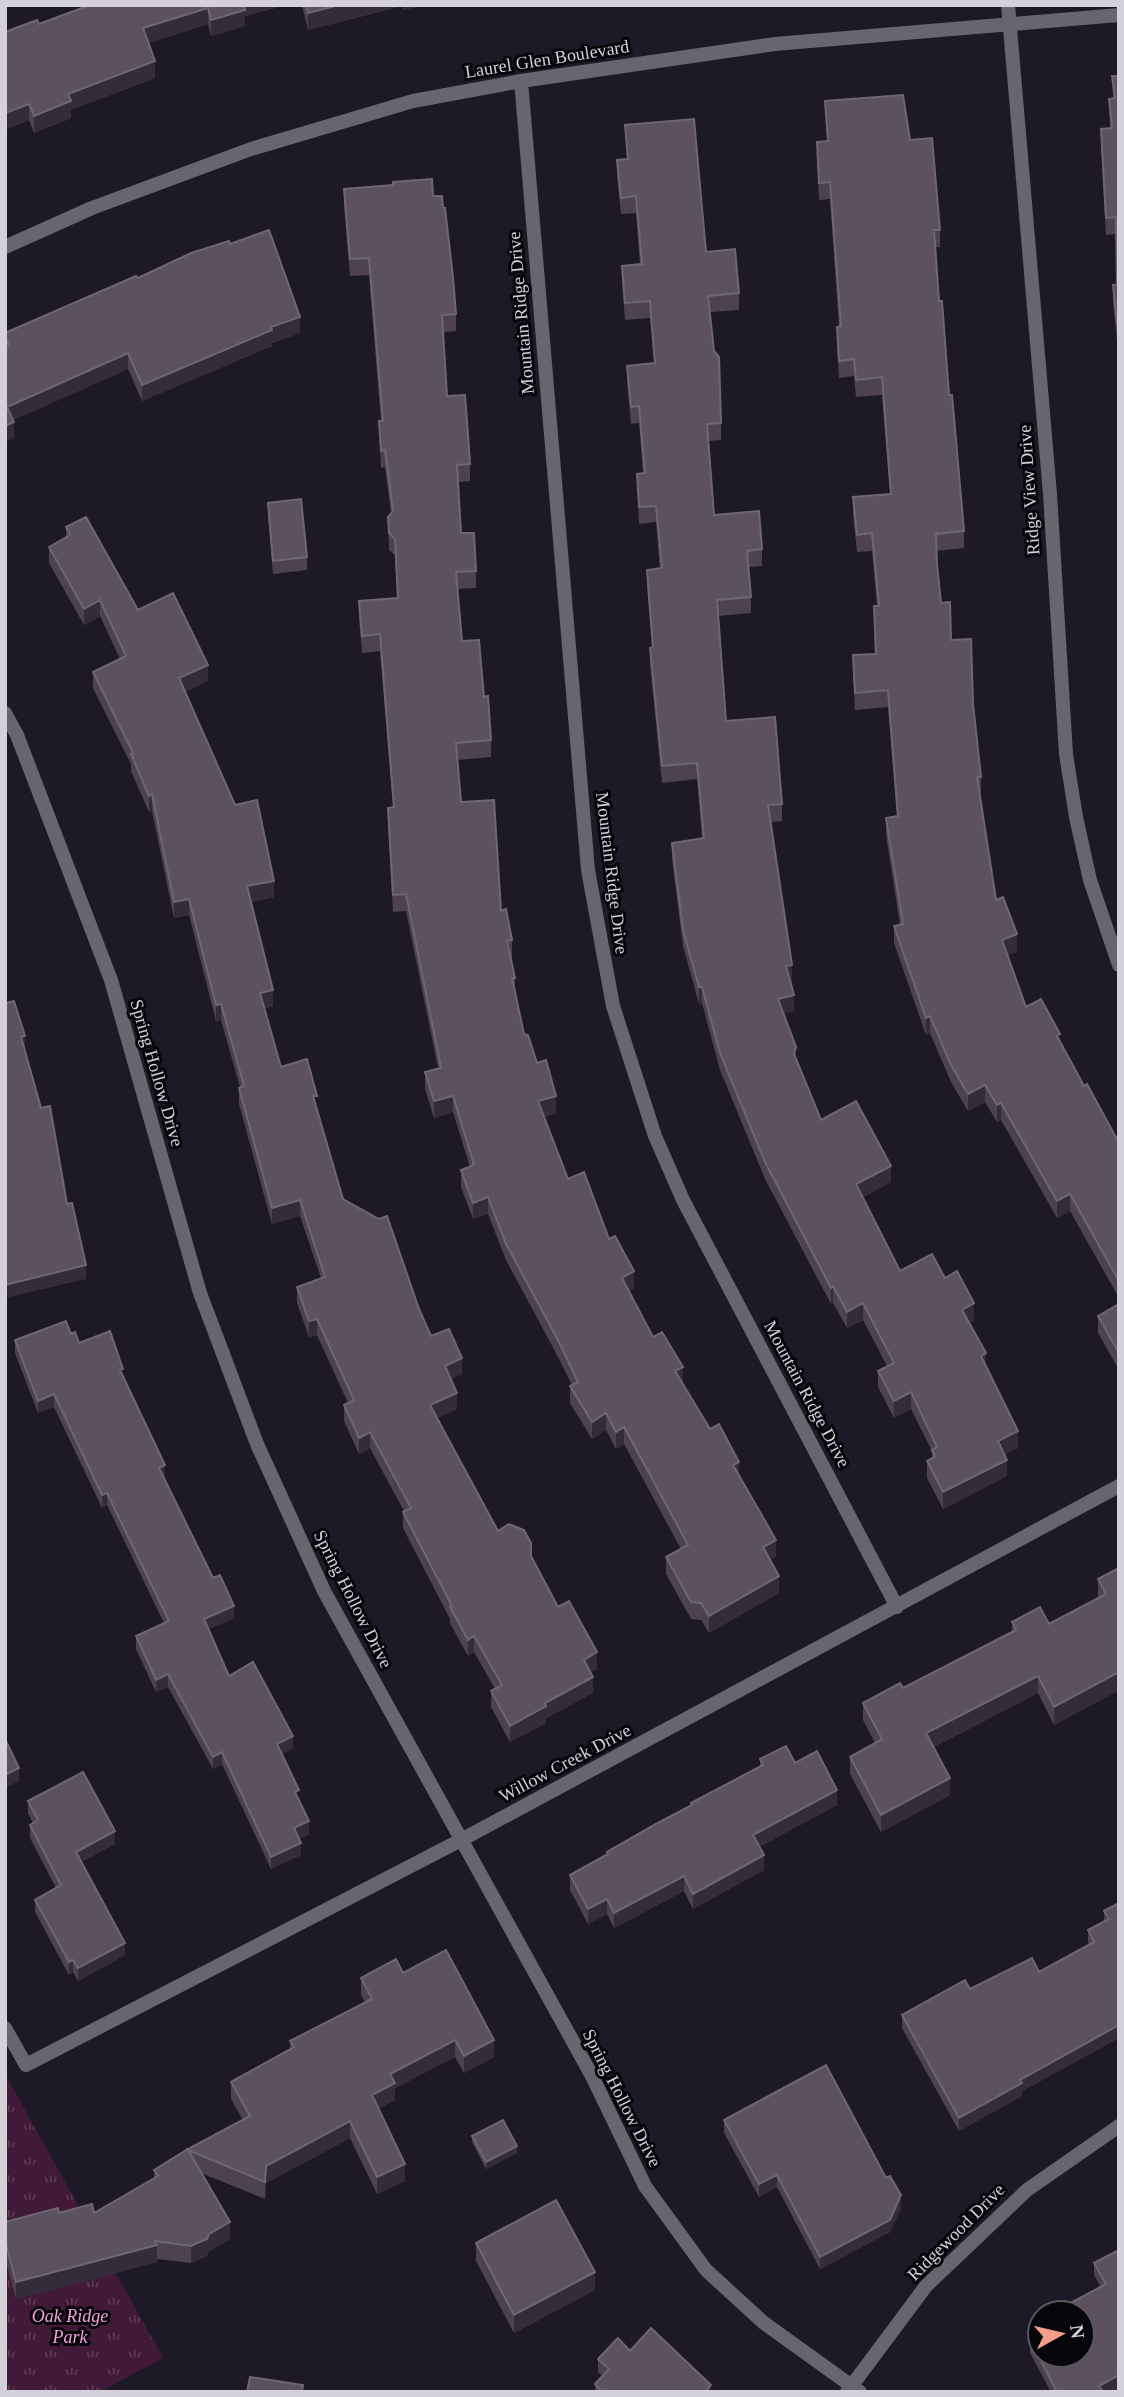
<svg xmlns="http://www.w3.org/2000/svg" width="1124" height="2397" viewBox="0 0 1124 2397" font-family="Georgia,serif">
<defs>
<pattern id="grass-tufts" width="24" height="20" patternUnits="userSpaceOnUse" patternTransform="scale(1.75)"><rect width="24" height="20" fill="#411a37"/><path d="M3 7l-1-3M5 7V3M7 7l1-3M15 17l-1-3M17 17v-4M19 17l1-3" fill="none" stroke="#5c3a53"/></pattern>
</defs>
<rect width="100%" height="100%" fill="#1e1927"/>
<path fill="url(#grass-tufts)" d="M5,2074L163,2358L100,2392H5Z"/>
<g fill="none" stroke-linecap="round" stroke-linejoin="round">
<path stroke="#65666e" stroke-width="14" d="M1008,5L1050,494L1066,754L1076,817L1090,880L1119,965
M521,81L588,870L613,1006L655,1136L683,1200L897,1607
M5,247L92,208L251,149L413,101L521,81L775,44L1119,15
M5,713L17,735L111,980L200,1293L257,1444L324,1591L592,2076L645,2186L706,2270L764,2323L860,2392
M5,2028L26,2065L461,1840L1119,1486
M847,2392L926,2286L1027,2190L1119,2126"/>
</g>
<path fill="#4d4350" d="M90,5H286L245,16V26L211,36L208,24L148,43L155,78L71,110V118L34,133L29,120L5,130L39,24Z
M302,5H426L402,10V6L308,30Z
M1112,76H1119V341H1117L1113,302V285H1117L1116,234L1106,235L1101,146V129L1110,128L1109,99L1113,98Z
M825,101L910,140L940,230V247H935L939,301L964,531V548L936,551L941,603L951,640L973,704L981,777V794H979L996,900L1017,952L1008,955L1026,1007L1060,1041L1084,1086L1119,1143V1298L1070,1211L1057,1218L1001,1120L997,1122L985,1102L968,1111L951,1082L930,1033L926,1035L894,943V926L900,925L886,835V818L897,817L888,707L855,710L853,672V655L875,654L874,606H877L872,551L857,552L853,515V497L890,494L882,395L856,397L854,376L839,378L837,344V327L839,326L830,199L819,200L817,159V142L827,141Z
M625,125L706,252L739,293V310L710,312L721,423V440L708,441L714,515L762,549V566L748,567L751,597V613L718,616L726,721L782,804V821L770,822L792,982H791L794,1011L784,1014L796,1059L821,1120L891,1182L863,1197L900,1271L945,1278L974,1320L969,1322L1018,1448L1005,1454L1007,1476L943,1509L927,1478V1461L932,1459V1451L911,1409L894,1418L878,1387V1371L887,1366L863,1320L847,1328L833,1303L831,1304L765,1179L720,1070L702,1003L699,1004L683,946L672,860V843L702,838L697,779L662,783L650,664V648L652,647L647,586V570L660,569L656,522L639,524L637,474L643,473L639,423L631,424L627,382V366L654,364L650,318L625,320L622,282V266L640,264L636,213L621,214L617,176V160L627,159Z
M344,189L433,196L443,208L456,314V331L443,332L447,396L470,464V481L458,482L461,533L476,571V588L458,589L462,641L484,697L491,740V757L458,760L461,802L512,940V957H510L515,978V992L524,1034L556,1113L544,1117L568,1179L609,1239L634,1288L629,1291L653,1337L739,1475L776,1556L770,1560L779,1593L709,1633L701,1620L691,1619L666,1574V1557L681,1549L624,1444L616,1449L606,1430L592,1439L570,1403V1386L572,1385L558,1357L506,1260L488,1214L473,1219L461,1187V1170L470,1167L453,1112L434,1118L425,1089V1072L438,1068L406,911L393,912L388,824V808L393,807L380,651L362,653L359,618V601L397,598L395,555L389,550L388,517L391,513L385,467L381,468L379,421H381L369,275L350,276L344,206Z
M230,244L300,333L272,343V346L142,401L128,369L13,420L14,438L5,442V333L138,278Z
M268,503L307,557V570L273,574L268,515Z
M66,527L138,610L208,681L185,692L274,897L250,902L273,1006L265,1008L281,1067L317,1108L343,1199L419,1309L431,1336L462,1374L451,1379L457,1409L437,1418L498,1531L531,1556L558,1607L597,1669L590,1672L593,1693L546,1718V1723L510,1742L491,1707V1691L495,1689L474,1652L468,1656L450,1623V1619L403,1528V1512L404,1511L370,1448L359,1454L344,1421V1405L348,1403L317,1335L309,1337L297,1303V1287L321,1278L300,1216L272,1224L239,1104V1088L240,1087L221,1020L216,1021L189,915L174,918L152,811L149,812L131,771V764L93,688V672L120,659L100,616L84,625L49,563V547L66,538Z
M1119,1304V1370L1098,1333V1316Z
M71,1334L79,1343L123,1377L164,1478L234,1618L209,1629L229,1676L293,1748L281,1754L299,1801L309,1834L299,1839L301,1855L271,1869L222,1764L213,1769L168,1687L156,1692L136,1649V1636L164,1623L107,1505L102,1508L54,1407L38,1413L15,1353V1340Z
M1119,1568V1690L1054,1725L1038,1693L934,1747L950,1795L881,1832L850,1774V1757L875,1743L863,1720V1703L903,1688L1012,1632V1622L1049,1624L1098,1598V1579Z
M760,1759L795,1763L837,1805L759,1847L764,1870L693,1909L684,1891L614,1928L607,1914L588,1924L570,1890V1875L607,1855V1852L691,1806V1803L760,1766Z
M28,1801L115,1844L81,1862L125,1955L78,1981L73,1972L69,1975L35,1912V1900L56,1888L30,1838V1825L33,1823L28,1813Z
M1119,1903V2038L1022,2091V2096L959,2131L902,2028V2015L970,1989L1039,1972L1089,1945L1088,1942V1930L1104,1921V1911Z
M403,1973L494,2057L464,2073L455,2057L395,2088V2100L378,2109L405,2181L377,2194L350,2138L266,2183L265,2199L201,2173L230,2239L209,2251L207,2256L191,2263L157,2259V2262L16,2299L5,2257V2222L59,2213H94L154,2178V2170L243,2120L231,2099V2082L290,2049V2041L365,2002L361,1995V1978Z
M724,2120L901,2208L890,2232L820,2269L777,2187L759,2197L724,2133Z
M472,2136L517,2153L486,2169L472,2142Z
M476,2243L595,2290L514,2333L476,2261Z
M1119,2250V2388L1111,2392H1051L1030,2353V2340L1040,2355L1101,2287L1094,2275V2263Z
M630,2351L711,2392H595V2384L602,2376L598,2372V2359Z"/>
<path fill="#342c3a" d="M242,5H286L245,16V26L211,36V20Z
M339,5H402V6L308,30V13Z
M402,5H426L402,10Z
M208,8V24L143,45V28Z
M155,61V78L71,110V118L34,133V116L68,94Z
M29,104V120L5,130V113Z
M300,317V333L272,343V346L142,401V385L271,327Z
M128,353V369L7,423V407Z
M14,422V438L5,442V426Z
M100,600V616L84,625V609Z
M208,665V681L179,695V678Z
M152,794V811L149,812V796Z
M274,881V897L247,902V886Z
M189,899V915L174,918V902Z
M1017,934V952L1002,957V940Z
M792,965V982L786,983V966Z
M699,987H702V1003L699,1004Z
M273,990V1006L260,1010V993Z
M794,995V1011L778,1016V999Z
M221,1004V1020L216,1021V1005Z
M930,1016V1033L926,1035V1018Z
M25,1036V1050L21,1037Z
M985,1085V1102L968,1111V1094Z
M453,1096V1112L434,1118V1101Z
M556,1096V1113L538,1118V1101Z
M1001,1103V1120L997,1122V1105Z
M891,1166V1182L856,1201V1184Z
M1070,1194V1211L1057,1218V1201Z
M488,1197V1214L473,1219V1203Z
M300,1200V1216L272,1224V1208Z
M86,1265V1279L5,1298V1285Z
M634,1271V1288L622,1295V1278Z
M833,1286V1303L831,1304V1288Z
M863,1303V1320L847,1328V1312Z
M974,1303V1320L962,1326V1310Z
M317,1319V1335L309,1337V1321Z
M986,1353V1370L981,1356Z
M462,1358V1374L445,1382V1366Z
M683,1367V1384L675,1371Z
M911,1392V1409L894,1418V1401Z
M457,1393V1409L430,1421V1405Z
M54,1394V1407L38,1413V1401Z
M606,1413V1430L592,1439V1422Z
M624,1427V1444L616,1449V1432Z
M1018,1431V1448L998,1458V1441Z
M370,1432V1448L359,1454V1438Z
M1007,1460V1476L943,1509V1492Z
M739,1462V1479L733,1465Z
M165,1465V1478L159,1480V1468Z
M107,1493V1505L102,1508V1495Z
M776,1540V1556L763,1564V1547Z
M779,1576V1593L709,1633V1616Z
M234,1606V1618L204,1632V1619Z
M474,1636V1652L468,1656V1640Z
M597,1652V1669L584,1676V1660Z
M1119,1672V1690L1054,1725V1707Z
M168,1674V1687L156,1692V1680Z
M1038,1676V1693L926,1751V1733Z
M593,1677V1693L546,1718V1723L510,1742V1726L545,1703Z
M293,1736V1748L277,1757V1744Z
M222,1752V1764L213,1769V1757Z
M19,1768V1781L5,1788V1775Z
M950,1778V1795L881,1832V1815Z
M837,1790V1805L753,1850V1835Z
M309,1821V1834L294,1841V1828Z
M115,1831V1844L76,1864V1852Z
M301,1843V1855L271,1869V1857Z
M764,1855V1870L693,1909V1894Z
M684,1876V1891L614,1928V1913Z
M607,1899V1914L588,1924V1909Z
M125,1943V1955L78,1981V1968Z
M73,1960V1972L69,1975V1962Z
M1119,2025V2038L1022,2091V2096L959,2131V2118L1020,2080Z
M455,2040V2057L395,2088V2100L372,2112V2095L390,2074Z
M494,2040V2057L464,2073V2056Z
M350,2121V2138L266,2183L265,2199L266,2166Z
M517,2146V2153L486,2169V2162Z
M405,2164V2181L377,2194V2177Z
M777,2175V2187L759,2197V2184Z
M901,2195V2208L890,2232L820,2269V2257Z
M230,2222V2239L209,2251L207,2256L191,2263V2246Z
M157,2245V2262L16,2299V2282Z
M595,2272V2290L514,2333V2315Z
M1119,2375V2388L1111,2392H1099V2386Z
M711,2385V2392H705Z"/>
<path fill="#5c525f" stroke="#6e6673" stroke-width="2" d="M90,5H244L245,10L211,20L208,8L143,28L155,61L68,94L71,101L34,116L29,104L5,113V32L37,20L39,24Z
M306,5H339L308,13Z
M1112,76H1119V324H1117L1113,285H1117L1116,217L1106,218L1101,129L1112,128L1109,99L1115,98Z
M903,95L910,140L932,138L940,230H934L939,301H942L949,395H952L964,531L936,534L937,564L941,603L950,602L951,640L971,639L973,704L981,777H977L996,900L1003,897L1017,934L1002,940L1026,1007L1041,999L1060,1034L1057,1036L1084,1086L1087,1084L1119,1143V1281L1070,1194L1057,1201L1001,1103L997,1105L985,1085L968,1094L951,1065L930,1016L926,1018L894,926L903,924L886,818L898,816L888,690L855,693L853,655L876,654L874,606H879L872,533L857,535L853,497L891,494L882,377L856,380L854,359L839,361L837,327L841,326L830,182L819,183L817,142L828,141L825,101Z
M694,119L706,252L735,249L739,293L708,296L714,351L719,357L721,423L707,424L714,515L759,511L762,549L747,551L751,597L717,600L726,721L775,717L782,804L768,805L792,965L786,966L794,995L778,999L796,1047L794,1054L821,1120L856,1101L891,1166L856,1184L900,1271L932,1254L945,1278L957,1271L974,1303L962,1310L986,1353L981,1356L1018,1431L998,1441L1007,1460L943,1492L927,1461L935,1457L932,1450L937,1447L911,1392L894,1401L878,1371L894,1363L863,1303L847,1312L833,1286L831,1288L765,1162L720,1053L702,987H699L683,930L672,843L704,838L697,763L662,766L650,648L653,647L647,570L662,568L656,506L639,507L637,474L645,473L639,406L631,407L627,366L655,363L650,301L625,303L622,266L642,264L636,196L621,198L617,160L628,159L625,125Z
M432,179L433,196H442L443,208H445L453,277L456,314L442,315L447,396L465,395L468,434L470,464L457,465L461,533H474L476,571L456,572L462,641L479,640L484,697L488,696L491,740L456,743L461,802L494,800L501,911L506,909L512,940L507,941L515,978H512L524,1034L528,1035L537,1063L546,1060L556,1096L538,1101L568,1179L584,1172L609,1239L615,1236L634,1271L622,1278L653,1337L662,1332L683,1367L675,1371L710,1429L719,1424L739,1462L733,1465L776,1540L763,1547L779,1576L709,1616L701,1603L691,1602L666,1557L688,1545L624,1427L616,1432L606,1413L592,1422L570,1386L578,1382L558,1340L506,1244L488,1197L473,1203L461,1170L474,1165L453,1096L434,1101L425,1072L441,1068L406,894L393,895L388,808L394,807L380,634L362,636L359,601L398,598L395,539L389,533L388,517L393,511L385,450L381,451L379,421H383L369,258L350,259L344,189L393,185V182Z
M269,230L300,317L271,327L272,330L142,385L128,353L7,407L14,422L5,426V347L9,345L5,336V333L136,276L138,278L191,253L229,241L230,244Z
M301,499L307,557L273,561L268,503Z
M86,517L138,610L173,593L208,665L179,678L235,805L257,800L274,881L247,886L273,990L260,993L281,1067L307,1059L317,1096H313L343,1199L379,1219L387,1216L419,1309L431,1336L449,1329L462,1358L445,1366L457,1393L430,1405L498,1531L509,1524L524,1530L531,1543V1556L558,1607L569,1601L597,1652L584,1660L593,1677L545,1703L546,1706L510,1726L491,1691L502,1685L474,1636L468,1640L450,1607L452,1606L403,1512L411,1508L370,1432L359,1438L344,1405L354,1400L317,1319L309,1321L297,1287L325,1277L300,1200L272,1208L239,1088L244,1086L221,1004L216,1005L189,899L174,902L152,794L149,796L131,754L133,753L93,672L126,656L100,600L84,609L49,547L70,535L66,527Z
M14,1001L25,1036L21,1037L41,1108L50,1106L67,1204L72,1203L86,1265L5,1285V1003Z
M1119,1304V1353L1098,1316Z
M66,1321L71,1334L75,1332L79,1343L110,1331L123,1369L120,1370L165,1465L159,1468L213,1578L220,1575L234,1606L204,1619L229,1676L253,1662L293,1736L277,1744L299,1790L295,1792L309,1821L294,1828L301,1843L271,1857L222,1752L213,1757L168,1674L156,1680L136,1636L169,1621L107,1493L102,1495L54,1394L38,1401L15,1340Z
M1119,1568V1672L1054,1707L1038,1676L926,1733L950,1778L881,1815L850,1757L882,1739L863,1703L900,1683L903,1688L1016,1630L1012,1622L1040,1607L1049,1624L1106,1594L1098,1579Z
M5,1739L19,1768L5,1775Z
M786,1746L795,1763L817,1751L837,1790L753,1835L764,1855L693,1894L684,1876L614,1913L607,1899L588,1909L570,1875L608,1854L607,1852L656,1824L692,1805L691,1803L763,1765L760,1759Z
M83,1772L115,1831L76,1852L125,1943L78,1968L73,1960L69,1962L35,1900L61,1885L30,1825L38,1820L28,1801Z
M1119,1903V2025L1020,2080L1022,2083L959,2118L902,2015L965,1980L970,1989L1032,1958L1039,1972L1094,1942L1088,1930L1109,1919L1104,1911Z
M446,1950L494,2040L464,2056L455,2040L390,2074L395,2083L372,2095L405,2164L377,2177L350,2121L266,2166L265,2182L188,2150L230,2222L209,2234L207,2239L191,2246L155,2241L157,2245L16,2282L5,2240V2222L58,2208L59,2213L92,2204L94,2213L158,2176L154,2170L186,2150L250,2116L231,2082L294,2047L290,2041L372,1999L361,1978L396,1959L403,1973Z
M826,2065L886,2178L890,2176L901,2195L890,2220L820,2257L777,2175L759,2184L724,2120Z
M503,2120L517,2146L486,2162L472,2136Z
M556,2200L595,2272L514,2315L476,2243Z
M1119,2250V2375L1099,2386L1103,2392H1057L1030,2340L1040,2334V2355H1082V2313H1052L1106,2284L1094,2263Z
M651,2328L711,2385L705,2392H597L600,2389L595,2384L609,2369L598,2359L618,2338L630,2351Z
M250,2377L303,2385L302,2392H247Z"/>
<g text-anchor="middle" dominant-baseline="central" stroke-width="6" stroke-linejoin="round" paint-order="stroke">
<g font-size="18" fill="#d4d1db" stroke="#07060b">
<text transform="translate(547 59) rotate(-9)">Laurel Glen Boulevard</text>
<text transform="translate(521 313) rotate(-95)">Mountain Ridge Drive</text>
<text transform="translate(1029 490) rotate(-94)">Ridge View Drive</text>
<text transform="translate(612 873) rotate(83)">Mountain Ridge Drive</text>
<text transform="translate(157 1073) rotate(74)">Spring Hollow Drive</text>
<text transform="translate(807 1394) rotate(62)">Mountain Ridge Drive</text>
<text transform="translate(353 1599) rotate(63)">Spring Hollow Drive</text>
<text transform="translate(565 1763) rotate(-28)">Willow Creek Drive</text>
<text transform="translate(622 2098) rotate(63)">Spring Hollow Drive</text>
<text transform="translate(956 2232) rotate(-45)">Ridgewood Drive</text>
</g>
<g font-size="18" font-style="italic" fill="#efa1d8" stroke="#07060b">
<text x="70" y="2316">Oak Ridge<tspan x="70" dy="21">Park</tspan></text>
</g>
</g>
<rect width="1124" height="2397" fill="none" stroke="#d4d1db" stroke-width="14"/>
<g transform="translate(1061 2334) rotate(82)"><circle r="33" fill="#07060b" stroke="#59575e" stroke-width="2"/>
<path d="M0-5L12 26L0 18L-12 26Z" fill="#f49e88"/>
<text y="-10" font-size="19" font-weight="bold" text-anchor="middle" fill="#d4d1db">N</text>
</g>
</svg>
